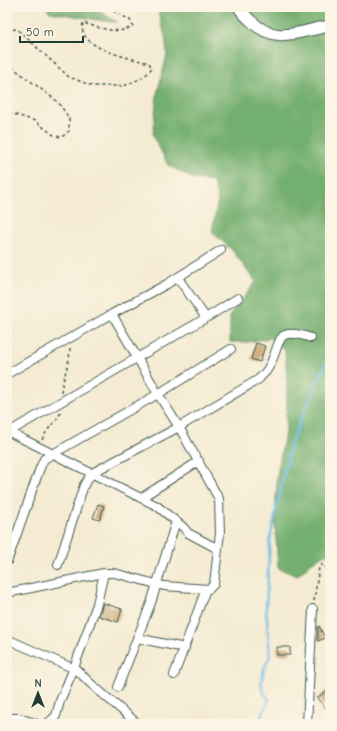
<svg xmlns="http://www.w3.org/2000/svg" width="337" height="731" viewBox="0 0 337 731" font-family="'Comic Neue',sans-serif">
<rect width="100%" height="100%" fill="#fcf5e5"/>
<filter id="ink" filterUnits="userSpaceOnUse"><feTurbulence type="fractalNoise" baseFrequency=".025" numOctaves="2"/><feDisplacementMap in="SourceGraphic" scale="8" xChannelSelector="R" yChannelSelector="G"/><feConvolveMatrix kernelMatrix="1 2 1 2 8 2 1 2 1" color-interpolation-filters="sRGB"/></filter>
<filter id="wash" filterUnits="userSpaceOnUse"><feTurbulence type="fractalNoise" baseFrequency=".012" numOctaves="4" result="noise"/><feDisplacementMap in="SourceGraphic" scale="16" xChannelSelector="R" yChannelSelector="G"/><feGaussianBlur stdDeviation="0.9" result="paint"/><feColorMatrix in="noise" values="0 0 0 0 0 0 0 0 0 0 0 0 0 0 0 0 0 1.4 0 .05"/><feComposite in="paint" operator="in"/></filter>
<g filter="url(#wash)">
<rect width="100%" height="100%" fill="#f4ebd2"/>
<path fill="#73af6e" stroke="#497651" d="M45,7H93L117,22H111L50,12Z
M157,7H330V559L326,553L311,563L297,576L278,568L275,521L277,475L286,427L287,382L285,351L271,338L248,342H230V315L256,282L232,250L212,232L218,200L213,181L194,179L168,165L153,135L157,94L167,55L165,36Z"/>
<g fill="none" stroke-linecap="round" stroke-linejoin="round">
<path stroke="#6bbbe6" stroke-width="2.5" d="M260,724L262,714L269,700L264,693L261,684L264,669L270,656L266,607L270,539L291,442L330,355"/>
</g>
<g id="blocks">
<path fill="#c6a06c" d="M256,343L265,346L260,362L251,359Z
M98,504L104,506L100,520L93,518Z
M103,603L122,609L118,622L99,616Z
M319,626L325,638L318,641V627Z
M277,647H290V655H277Z
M330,688V713L317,698Z"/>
</g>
</g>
<g filter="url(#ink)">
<use href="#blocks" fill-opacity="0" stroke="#3f574c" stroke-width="1"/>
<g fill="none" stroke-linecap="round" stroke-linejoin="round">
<defs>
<path id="minor" d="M206,318L238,298
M7,374L112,314
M7,431L157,506L183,527L188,533L218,549L214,584L209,589L164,586L114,573H104L7,593
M7,433L206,318L178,278
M141,498L199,461
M218,549L220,533L219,499L179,427L158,394L112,314L167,284L221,250
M7,562L40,468L44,459L158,394L231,349
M58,565L84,485L92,473L179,427L259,379C261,376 265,373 267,370C283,346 271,324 311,338
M137,638L185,648
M7,639L77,670L90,683L138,724
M174,675L206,589
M118,687L151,603L176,521
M7,718H19L37,724
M47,724L56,716L60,701L74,668L97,604L104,573
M307,724L313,609"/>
<path id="tertiary" d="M239,7C242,13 247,17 251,21C276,46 301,30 330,26"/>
</defs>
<use href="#minor" stroke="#3f574c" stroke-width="10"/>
<use href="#tertiary" stroke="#3f574c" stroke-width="13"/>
<path stroke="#3f574c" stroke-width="1.5" stroke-dasharray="3 3" stroke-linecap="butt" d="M7,30L17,29L69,77L93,86H124L144,77L152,68L149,63C131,58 76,49 83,23C98,27 119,36 133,26L130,20L106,7
M7,63L58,102L69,118V131L62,137L55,136L35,121L7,112
M61,392C63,376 70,364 70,347
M42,440C47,428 56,422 61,412
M314,601L319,567L323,564L330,572"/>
<use href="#minor" stroke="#fff" stroke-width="8"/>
<use href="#tertiary" stroke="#fff" stroke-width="11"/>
</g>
</g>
<rect width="337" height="731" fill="none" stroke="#fcf5e5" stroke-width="24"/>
<g transform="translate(38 693)" stroke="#fcf5e5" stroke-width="3" paint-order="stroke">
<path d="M0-3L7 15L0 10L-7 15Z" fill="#1f3d34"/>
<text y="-6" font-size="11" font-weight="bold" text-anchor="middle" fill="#1f3d34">N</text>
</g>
<path d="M20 36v6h63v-6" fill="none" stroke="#1f3d34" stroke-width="2"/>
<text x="26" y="36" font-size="12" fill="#1f3d34" stroke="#fcf5e5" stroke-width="3" paint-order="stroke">50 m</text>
</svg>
